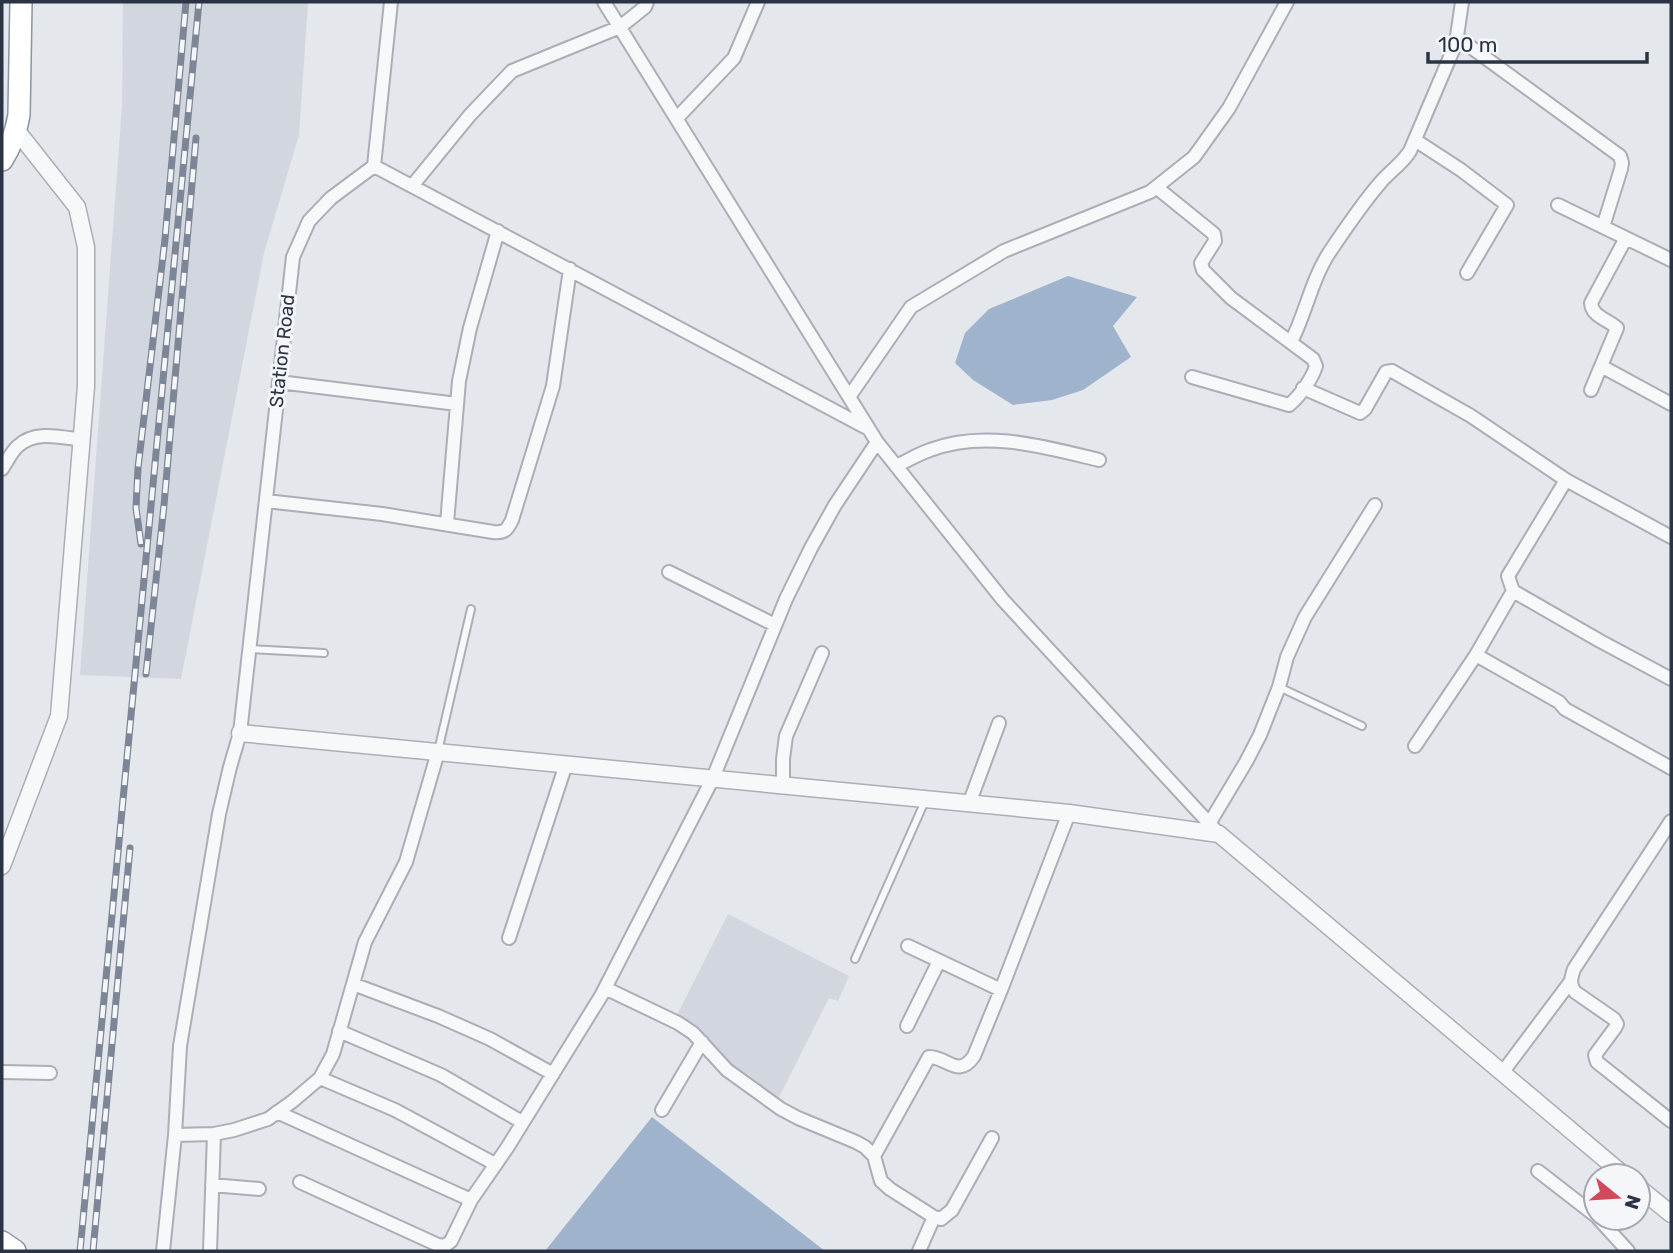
<svg xmlns="http://www.w3.org/2000/svg" width="1673" height="1253" viewBox="0 0 1673 1253" font-family="Rubik,sans-serif">
<rect width="100%" height="100%" fill="#e4e7ec"/>
<path fill="#d2d6de" d="M123,2H308L299,135L264,253L181,679L80,675L122,106Z
M728,914L849,976L838,1001L829,998L775,1105L708,1060L713,1047L675,1019Z"/>
<path fill="#9fb4cc" d="M1068,276L1137,297L1113,326L1131,357L1083,390L1052,400L1013,405L973,380L955,363L965,333L989,309Z
M652,1117L825,1251H545Z"/>
<g fill="none" stroke-linecap="round" stroke-linejoin="round">
<defs>
<path id="service" d="M250,649L324,653
M1279,687L1362,726
M438,751L471,609
M855,959L925,801"/>
<path id="minor" d="M604,2L877,442L1003,600L1219,834
M1457,37L1620,156L1622,163L1621,169L1603,227
M677,118L734,58L758,2
M1415,140L1461,170L1507,205L1467,273
M374,166L865,427
M412,186L470,115L512,71L620,27L645,7L647,2
M1156,187L1214,234L1215,241L1201,263L1203,270L1231,298L1313,359L1316,366C1312,379 1300,396 1289,405L1192,377
M1558,205L1671,260
M1291,342C1306,313 1311,281 1329,253C1345,229 1362,204 1380,183C1389,172 1402,164 1410,151L1456,43L1462,2
M1601,366L1671,404
M279,382L457,404
M1303,388L1360,413L1365,409L1386,372L1392,371L1471,416L1566,480L1671,537
M1591,390L1617,328C1608,319 1592,317 1591,303L1626,238
M849,397L911,307L1004,251L1150,192L1194,157L1229,108L1287,2
M896,466C907,461 918,454 930,450C985,429 1045,447 1099,460
M2,469C7,462 11,452 18,446C35,430 61,437 82,440
M266,501L382,514L493,532C505,533 507,530 512,520L553,386L570,269
M447,523L459,381L470,328L498,231
M669,572L775,625
M1513,591L1600,641L1671,679
M1476,655L1559,702L1565,709L1671,768
M1415,746L1476,655L1513,591L1508,576L1566,480
M783,785V759L786,736L822,653
M969,804L999,723
M1671,821L1574,969C1571,978 1569,984 1575,992L1614,1019L1617,1024L1615,1028L1595,1055L1597,1062L1671,1121
M1209,824L1246,762L1260,735L1279,687L1287,657L1305,617L1375,505
M509,938L566,764
M353,984L438,1016L490,1039L553,1074
M605,988L678,1023L693,1033L727,1070L781,1109L798,1118L856,1142L865,1147L874,1156L881,1181L890,1189L934,1217L941,1219L952,1210L992,1138
M1001,990L1069,813
M907,1026L939,961
M339,1031L441,1075L522,1122
M2,1072L50,1073
M1502,1073L1571,981
M320,1078L395,1110L495,1164
M662,1110L702,1042
M277,1112L471,1200
M175,1135L214,1134L234,1130L268,1119L293,1101L320,1078L333,1054L365,942L406,862L438,752
M874,1156L929,1057C948,1057 958,1079 974,1056L1001,990L908,946
M1538,1171L1596,1216
M300,1182L438,1245L445,1246L451,1241L471,1200L507,1148L601,996L713,778L786,599L811,548L835,505L877,442
M212,1185L259,1189
M1598,1218L1628,1251
M163,1251L175,1135L180,1046L219,814L230,767L240,733L293,257L309,221L331,198L374,166L391,2
M210,1251L214,1134
M919,1251L934,1217"/>
<path id="tertiary" d="M240,733L1069,813L1219,834L1625,1176
M2,866L59,716L86,386V247L77,207L17,131
M1638,1187L1671,1214"/>
<path id="trunk" d="M2,160C11,146 16,133 19,115L21,2
M2,1242L15,1251"/>
</defs>
<use href="#service" stroke="#a9aeb7" stroke-width="10"/>
<use href="#minor" stroke="#a9aeb7" stroke-width="16"/>
<use href="#tertiary" stroke="#a9aeb7" stroke-width="19"/>
<use href="#trunk" stroke="#8b94a3" stroke-width="24"/>
<use href="#service" stroke="#f7f8fa" stroke-width="6"/>
<use href="#minor" stroke="#f7f8fa" stroke-width="12"/>
<use href="#tertiary" stroke="#f7f8fa" stroke-width="16"/>
<use href="#trunk" stroke="#fff" stroke-width="21"/>
<defs>
<path id="rail" d="M141,544L136,508L138,468L165,239L186,2
M146,674L164,505L196,138
M80,1251L199,2
M93,1251L130,848"/>
</defs>
<use href="#rail" stroke="#7d8696" stroke-width="7"/>
<use href="#rail" stroke="#f4f6f9" stroke-width="4.5" stroke-dasharray="13" stroke-linecap="butt"/>
</g>
<g text-anchor="middle" dominant-baseline="central" stroke-width="6" stroke-linejoin="round" paint-order="stroke">
<g font-size="19" fill="#2b3445" stroke="#f4f6f9">
<text transform="translate(282 351) rotate(-84)">Station Road</text>
</g>
</g>
<rect width="1673" height="1253" fill="none" stroke="#2b3445" stroke-width="7"/>
<g transform="translate(1617 1197) rotate(108)"><circle r="33" fill="#f4f6f9" stroke="#a4a8b1" stroke-width="2"/>
<path d="M0-5L12 26L0 18L-12 26Z" fill="#d1495b"/>
<text y="-10" font-size="19" font-weight="bold" text-anchor="middle" fill="#2b3445">N</text>
</g>
<path d="M1428 52v10h219v-10" fill="none" stroke="#2b3445" stroke-width="3.5"/>
<text x="1438" y="52" font-size="21" fill="#2b3445" stroke="#f4f6f9" stroke-width="5" paint-order="stroke">100 m</text>
</svg>
